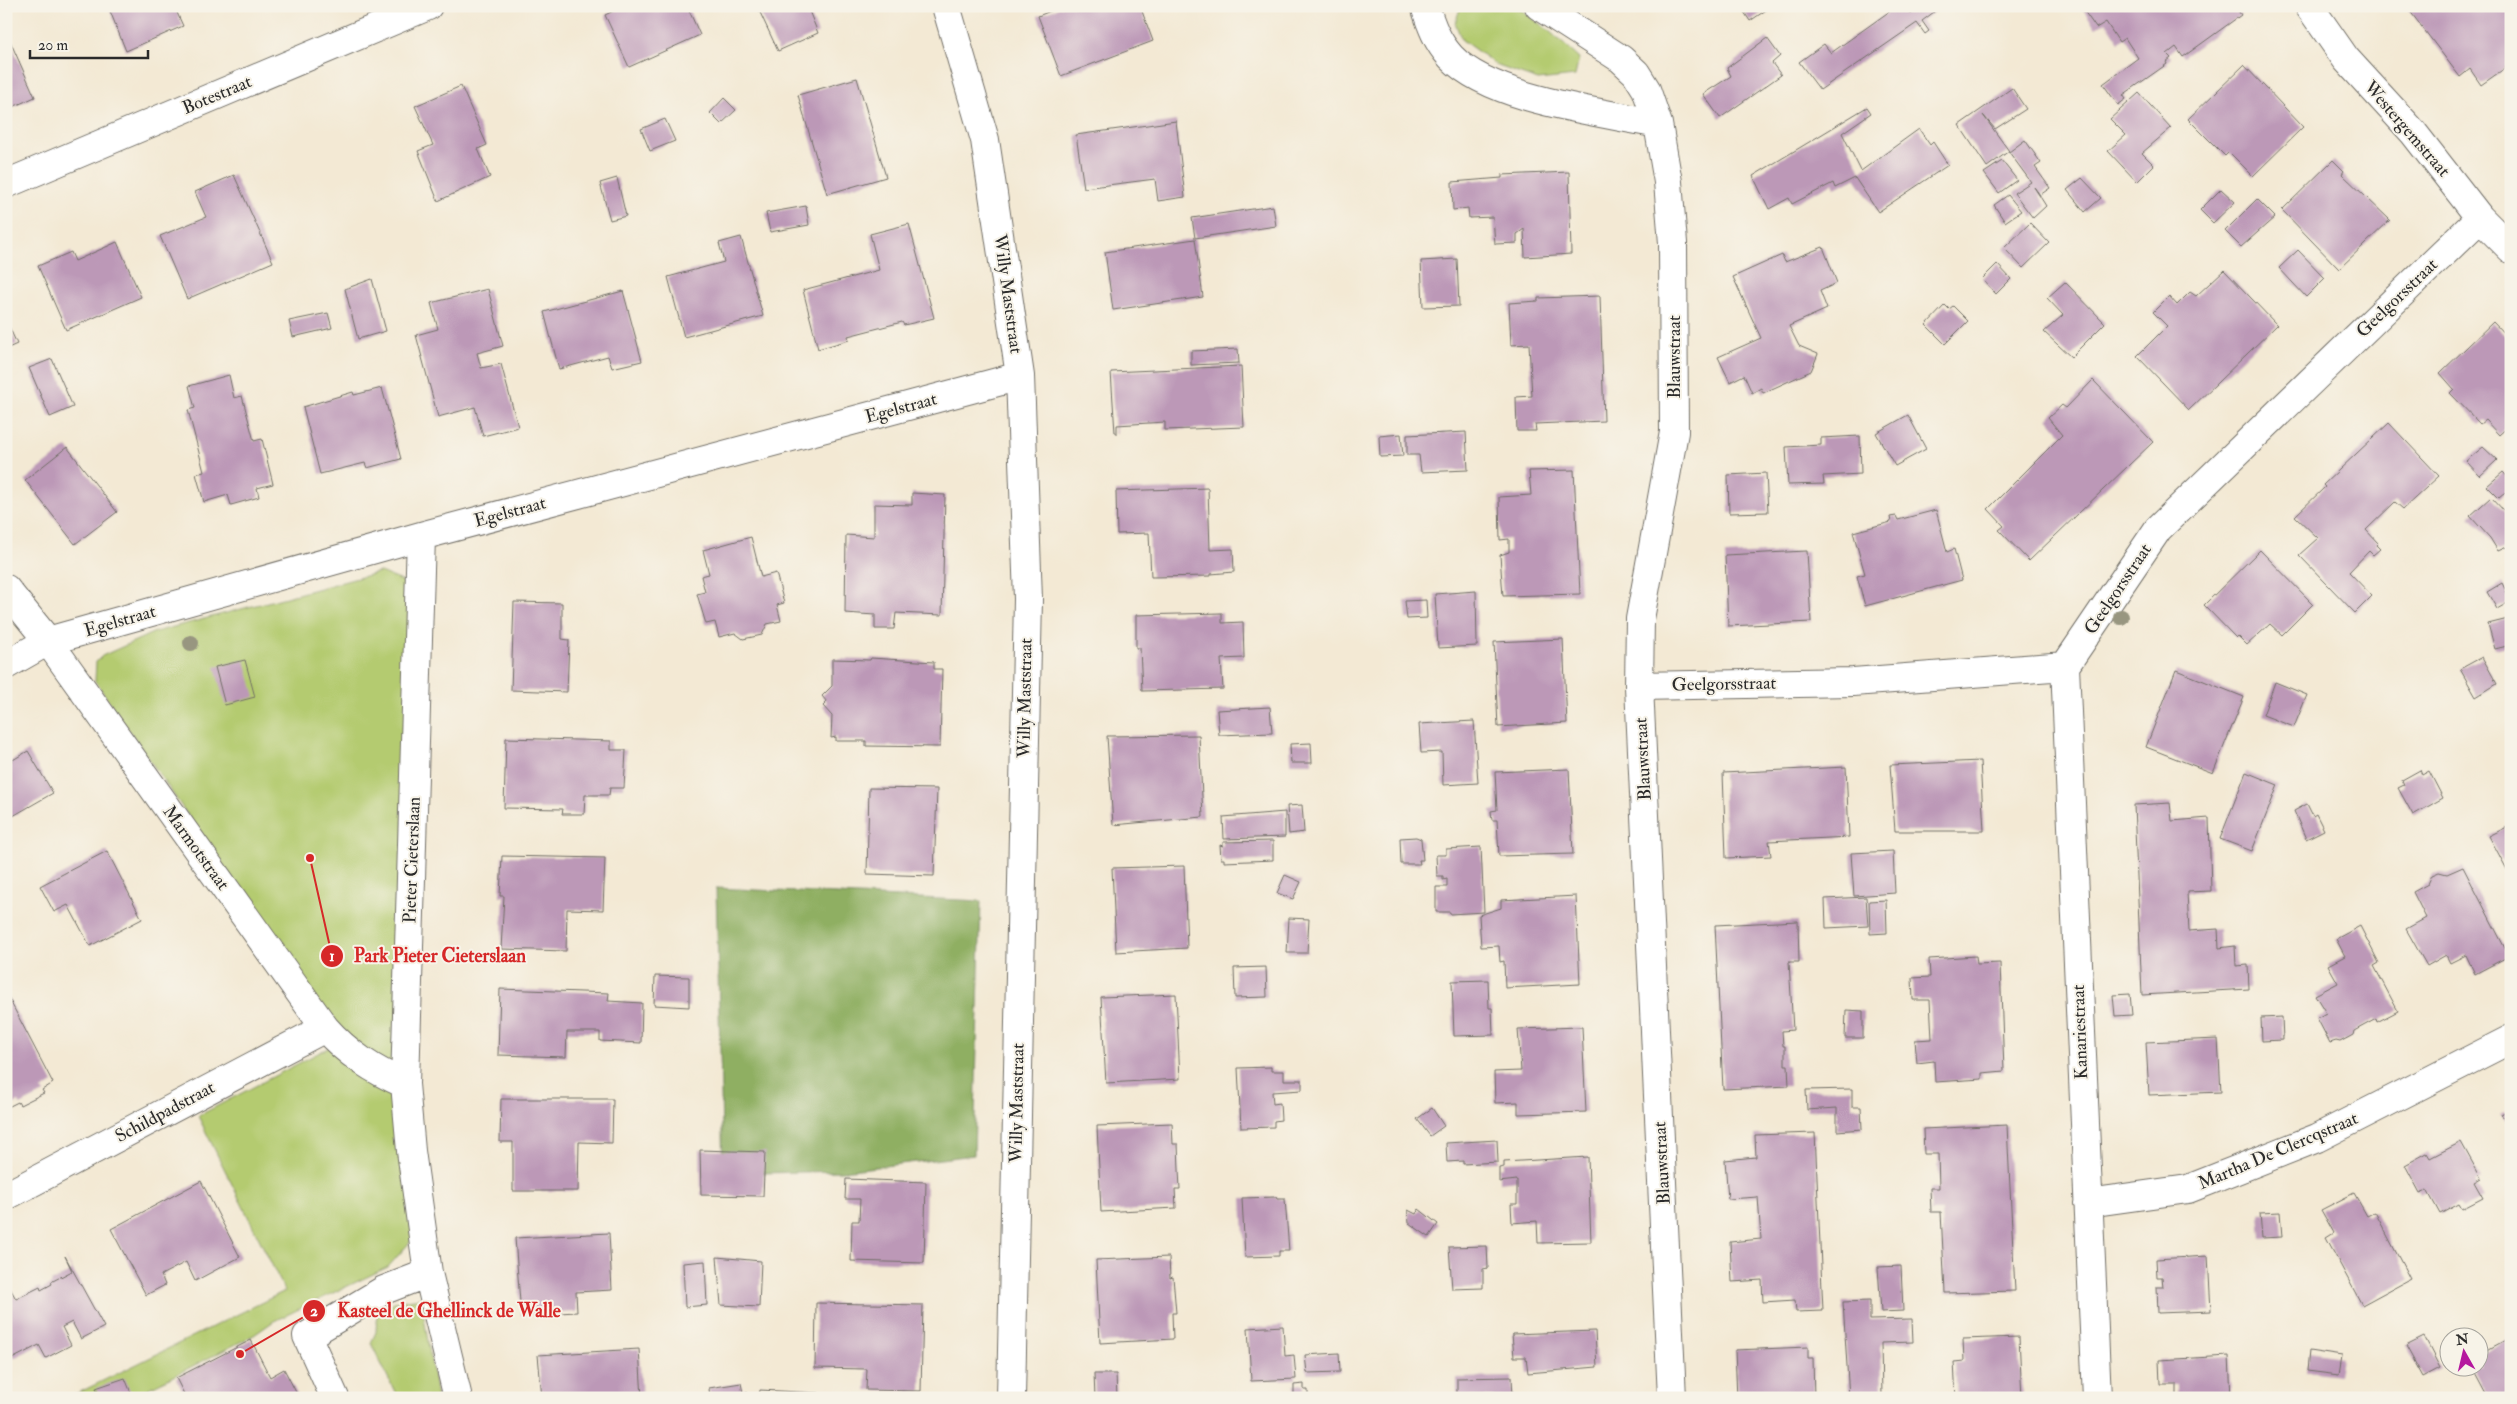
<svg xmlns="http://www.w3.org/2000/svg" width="2517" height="1404" viewBox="0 0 2517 1404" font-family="'IM FELL Double Pica',serif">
<rect width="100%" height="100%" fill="#f7f3e8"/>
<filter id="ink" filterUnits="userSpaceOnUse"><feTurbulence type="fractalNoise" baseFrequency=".02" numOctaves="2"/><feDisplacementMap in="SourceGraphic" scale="10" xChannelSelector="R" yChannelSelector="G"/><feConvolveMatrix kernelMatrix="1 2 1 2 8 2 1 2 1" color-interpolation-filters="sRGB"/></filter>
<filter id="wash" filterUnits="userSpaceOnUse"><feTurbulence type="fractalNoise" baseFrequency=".0096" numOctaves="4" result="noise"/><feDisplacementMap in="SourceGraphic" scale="20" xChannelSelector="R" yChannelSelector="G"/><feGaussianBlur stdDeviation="1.12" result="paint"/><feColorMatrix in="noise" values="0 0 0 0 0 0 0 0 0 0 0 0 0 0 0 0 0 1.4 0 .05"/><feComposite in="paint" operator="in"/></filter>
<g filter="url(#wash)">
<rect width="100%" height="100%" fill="#f3e9d4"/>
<path fill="#b4cb70" stroke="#707b4e" d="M1465,6H1516L1548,30L1579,58L1575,76L1538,80L1498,66L1462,40L1455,23L1460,9Z
M380,572L402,581L411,591L412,1240L388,1267L274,1321L254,1335L136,1395L137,1398H68L285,1291L198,1116L343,1040L95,681L96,662L102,656L155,632Z
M421,1298L437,1398H398L371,1343L376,1332L377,1313L394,1302Z"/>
<path fill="#8faf62" stroke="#5d6d46" d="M716,888L981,901L974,1155L843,1171L723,1174Z"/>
<g id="blocks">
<path fill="#bc98b7" d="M108,6H174L183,26L126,51Z
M624,6H687L700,35L629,67L605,15Z
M757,6H807L818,33L778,51Z
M1063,6H1140L1153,41L1061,76L1038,16Z
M1740,6H1772L1750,21Z
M1897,6H1906L1910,13L1920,6H1942L1922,21L1929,31L1925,34L1917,23L1820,90L1799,62L1824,44L1831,53Z
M2084,6H2235L2241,15L2183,57L2176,47L2167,54L2171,58L2166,62L2167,64L2123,95L2126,99L2118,105L2103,84L2138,58L2125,38L2119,42L2106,22L2096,28L2082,8Z
M2406,6H2511V64L2481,85L2470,69L2460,77Z
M6,32L35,97L6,110Z
M1767,38L1780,56L1772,63L1781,75L1720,118L1703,94L1731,76L1727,68Z
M2244,65L2303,127L2253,176L2229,152L2225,156L2188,119Z
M857,78L886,177L827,194L798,95Z
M461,86L487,145L478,149L490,177L438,201L418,151L433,145L415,106Z
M2012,88L2026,109L1995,129L1983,115L2009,151L1987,167L1959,125Z
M2139,93L2171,128L2142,153L2154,165L2137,182L2108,151L2126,135L2110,119Z
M724,98L736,110L721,124L710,113Z
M1867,107L1871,113L1842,133L1861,171L1919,129L1930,145L1933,142L1948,165L1878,212L1855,178L1835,188L1833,183L1792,204L1789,198L1769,209L1753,176Z
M665,119L675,141L650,151L641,129Z
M1176,121L1185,197L1158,201L1155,179L1084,188L1076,135Z
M2025,140L2041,163L2035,167L2050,188L2040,195L2034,187L2046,206L2033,218L2014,193L2031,182L2009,152Z
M2333,160L2344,171L2342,174L2390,220L2339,269L2282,210Z
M2002,161L2017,180L1999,193L1984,173Z
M1569,172L1571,254L1525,257L1524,229L1517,234V243L1495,244L1493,217L1469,218L1468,208L1453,210L1452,182L1502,178V175Z
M234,175L273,262L187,299L160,236L206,217L195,192Z
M617,178L626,216L610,220L600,183Z
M2082,178L2101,198L2085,212L2067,190Z
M2221,189L2235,202L2213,223L2200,210Z
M2008,195L2021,211L2005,222L1994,205Z
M2257,199L2275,217L2241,247L2225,231Z
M806,206L809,225L770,232L766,213Z
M1273,206L1276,226L1195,238L1192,218Z
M2030,223L2049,243L2023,268L2004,248Z
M909,224L934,318L904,325L902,322L848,336L849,340L818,349L803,290L879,270L870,234Z
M741,237L763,316L684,337L668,277L724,262L719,243Z
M1195,239L1203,297L1113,310L1105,252Z
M117,242L141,297L66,330L38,266L71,252L75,261Z
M1823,247L1837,283L1820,291L1827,309L1789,326L1799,346L1818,354L1811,371L1763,393L1761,388L1752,393L1744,375L1730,382L1718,357L1761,338L1733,277L1782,255L1785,262Z
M2298,250L2325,278L2306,297L2279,268Z
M1457,259L1459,306L1423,307L1421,261Z
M1997,264L2011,279L1996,294L1982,279Z
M2224,270L2277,325L2189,410L2137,356L2167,326L2153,312L2169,296L2177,305L2190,292L2196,296Z
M372,279L386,331L358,339L345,289Z
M2065,282L2105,323L2071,357L2044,332L2063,315L2047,298Z
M488,289L503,346L477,353L481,368L501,364L518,427L483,436L475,407L438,417L416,335L438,329L431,303Z
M623,291L642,361L612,368L608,356L559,369L544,312Z
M1600,296L1604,421L1535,424L1536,431H1517L1516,397L1532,396L1529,344L1511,345L1509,303L1538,301V298Z
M1945,305L1949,309L1953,306L1968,321L1945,344L1926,325Z
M328,313L332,328L293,337L289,321Z
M6,320L17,344L6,349Z
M2493,322L2511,341V424L2499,435L2485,420L2480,424L2450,393L2454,389L2440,373Z
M1238,349L1239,363L1191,365V351Z
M52,359L73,407L50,417L29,368Z
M1241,366L1244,427L1165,430V422L1117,425V433H1115L1111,372Z
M229,375L234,398L242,396L254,441L262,439L273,484L257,488L259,497L231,505L228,495L204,502L196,474L204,472L188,410L195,408L189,386Z
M2093,380L2153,442L2029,561L1999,530L2004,526L1988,509L2062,435L2048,418L2062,405L2066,408Z
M382,388L401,459L367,468L365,463L320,474L303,407L353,392L354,395Z
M1908,415L1926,449L1895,466L1876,433Z
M2389,423L2439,476L2403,509L2395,502L2366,530L2378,543L2376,545L2380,549L2373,555L2369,551L2349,572L2372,596L2355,613L2299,555L2318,538L2295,516L2325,487L2323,485Z
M1466,432L1468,470L1421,472L1419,455H1407V435Z
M1401,434L1403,456L1380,457L1379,436Z
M1860,436L1861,474L1823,476L1824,484L1788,485L1786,447L1821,445V438Z
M67,447L117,512L75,544L25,480Z
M2483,447L2497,460L2480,476L2466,461Z
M1574,470L1580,594L1503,596L1500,555L1509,552V539L1500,540L1499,497L1531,495L1529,471Z
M2503,472L2511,481V488L2499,498L2487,486Z
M1766,473L1768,512L1729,513L1728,475Z
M1208,488L1210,550L1233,549L1234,572L1211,574V576L1151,577L1149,533L1117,534L1116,491Z
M912,493L945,495L942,615L896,613L894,629H875V615L845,613L846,535L874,537V504L912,505Z
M2491,497L2506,513L2511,510V545L2498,551L2490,538L2470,516Z
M1936,510L1947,552L1954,549L1962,580L1865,606L1857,576L1865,574L1853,532L1891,522L1890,517L1896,516L1898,520Z
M751,537L761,577L776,573L784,603L777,605L781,621L767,624L762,635L743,639L735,633L719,637L715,622L706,624L697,594L705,592L701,576L709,574L703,550Z
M2260,550L2313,604L2282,635L2270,624L2247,645L2238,636L2236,638L2204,605Z
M1807,551L1811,622L1728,626L1725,555Z
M2502,583L2511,601L2497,609L2487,592Z
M1476,591L1477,646L1438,648L1435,594Z
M1426,600L1427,618L1407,619L1405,601Z
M514,602L562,603V639L569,640L567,692L511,690Z
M1222,613V623L1243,622L1244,658L1221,659L1223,689L1142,691L1140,648H1136V615Z
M2508,619L2511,645L2495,649L2488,624Z
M1563,639L1567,723L1498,727L1494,642Z
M2482,657L2497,684L2476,697L2460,669Z
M871,658L934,662V669H942L940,747L866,746V741H836V737L831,738L832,716L823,706L827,702L822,696L832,686V659L870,660Z
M245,660L255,697L225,705L215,667Z
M2176,670L2244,697L2213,773L2146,747Z
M2275,682L2307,695L2294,727L2263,715Z
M1270,707L1272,733L1219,735L1217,710Z
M1474,721L1478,783L1443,785L1442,752L1421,753L1419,724Z
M1199,735L1203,817L1113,825L1107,736Z
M506,738L611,741V750H626L624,788H610L609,795H585L584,814H562L563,809L504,808Z
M1311,743L1312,763H1291L1290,744Z
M28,751L53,793L6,820V764Z
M1980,761L1984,831H1895L1890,765Z
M1846,767L1849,837L1769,841L1771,856L1726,858L1723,773Z
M1569,769L1573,854L1499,856L1497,820H1492L1491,811L1497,810L1495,772Z
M2420,770L2422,775L2429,771L2443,798L2413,815L2398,788L2404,785L2402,780Z
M2246,772L2278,785L2252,851L2220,839Z
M869,788L937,789L934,876L867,874Z
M2170,803L2172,821L2209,818L2211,891L2187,892L2189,931L2218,929L2219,948L2235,946L2236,966L2248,965L2249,989L2142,995L2134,805Z
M2307,804L2313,816L2316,814L2324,830L2306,839L2294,811Z
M1302,805L1304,832L1289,834L1287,806Z
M1285,812V837L1224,839L1223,817Z
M2511,825V877L2489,836Z
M1416,837L1421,839L1423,860H1419L1420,864H1401L1400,838Z
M1273,841V860L1224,862V859H1221L1220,845L1223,846V842Z
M1481,847L1484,912L1450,914V912H1436V887H1447V879L1443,880V876H1437L1436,855H1446V849Z
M107,851L142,919L90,946L68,905L54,912L40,886Z
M1893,851L1895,893L1854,896L1851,853Z
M502,856L605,858L603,910L567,909L566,951L501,949L504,896H500Z
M1184,866L1187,948L1116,952L1112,868Z
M2463,867L2509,956L2475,974L2466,955L2450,963L2446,955L2427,966L2406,929L2426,918L2413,892L2428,884L2432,875L2439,872L2447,874Z
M1285,875L1301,882L1293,899L1277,893Z
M1576,896L1580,984L1505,988L1504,961L1500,962L1499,946L1481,947L1479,915L1501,908V900Z
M1866,897L1868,926L1826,928L1825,899Z
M1886,900L1887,933L1870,934L1869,901Z
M1289,918L1309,919L1307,953H1287Z
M1798,921L1799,962H1789L1793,1030L1782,1031L1783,1046H1785V1065H1788L1789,1086L1723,1089L1715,925Z
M2360,926L2379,963L2374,966L2398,1011L2377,1022L2376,1019L2354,1031L2353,1035L2340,1042L2336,1041L2330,1043L2317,1018L2326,1013L2315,995L2338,983L2328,965L2345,956L2336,939Z
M1976,956L1977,964L2000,963L2004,1071L1982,1073V1079L1935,1082L1934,1061L1917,1063L1915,1040L1932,1039L1930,1000H1913L1912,978L1930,977L1929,959Z
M1266,967L1267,997L1235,998L1234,968Z
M655,976L689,977V1007L654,1005Z
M1488,980L1489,1008H1492L1493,1035L1454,1036L1452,981Z
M500,989L609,993L608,1001L642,1003L641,1043L600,1041V1032H567L566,1057L498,1055Z
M6,993L53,1083L42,1090L44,1093L20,1105L18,1102L6,1108Z
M1176,994L1180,1079L1106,1083L1101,997Z
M2130,994L2132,1015L2115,1016L2113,995Z
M1846,1010L1863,1011V1038H1845Z
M2282,1017L2283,1040L2262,1041L2261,1018Z
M1582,1027L1586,1112L1518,1114V1102L1495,1103L1494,1072L1521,1071L1518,1029Z
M2218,1039L2221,1092L2149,1095L2146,1042Z
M1271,1067V1071H1284V1080H1302V1090L1272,1092L1273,1104L1280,1103L1281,1120L1274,1121V1127L1241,1128L1238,1068Z
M1852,1089V1107H1861L1862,1129L1837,1131V1108L1807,1110L1806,1090Z
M501,1099H613L612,1143L579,1142L578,1191H513V1142H500Z
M1432,1108L1444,1126L1430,1136L1417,1119Z
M2511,1109V1132L2501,1114Z
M1172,1123L1173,1144H1178L1179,1170L1180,1189H1175L1176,1208L1101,1212L1097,1126Z
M2007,1125L2015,1291L1945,1293L1941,1212H1931L1930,1188H1939L1938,1154H1924L1923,1129Z
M1815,1133L1823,1311L1796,1312L1795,1300L1763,1302L1762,1280L1732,1282L1730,1242L1761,1239L1758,1197L1728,1199L1725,1160L1756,1157L1755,1135Z
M1497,1140L1498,1162L1463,1164V1161L1447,1162L1446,1143Z
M2461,1142L2481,1178L2474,1182L2483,1198L2462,1209L2459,1204L2440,1214L2427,1190L2420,1193L2405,1165L2427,1153L2430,1158Z
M700,1150L765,1152L763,1196L701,1195Z
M1588,1157L1591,1242L1538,1243L1537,1221L1512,1223L1511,1204H1517V1180L1499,1182V1168L1504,1167V1162Z
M846,1179L926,1182L924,1263L851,1261L852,1221H859L860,1199H845Z
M201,1181L240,1257L195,1281L186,1262L161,1275L165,1285L146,1295L111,1229Z
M2354,1193L2367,1216L2375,1212L2410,1279L2362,1305L2326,1238L2334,1233L2321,1210Z
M1276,1197L1277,1199H1285L1289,1251H1279V1256L1245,1257L1242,1198Z
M1419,1209L1438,1224L1429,1237L1409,1223L1408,1210L1416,1214Z
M2280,1212L2282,1237L2262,1238L2260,1213Z
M609,1233L612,1290L576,1292L577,1312L521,1315L515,1238Z
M1487,1246L1488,1268L1483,1269V1288L1452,1289L1449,1247Z
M65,1256L104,1327L81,1339L72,1322L62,1327L71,1345L46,1358L39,1345L12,1359L6,1348V1287L9,1286L16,1299L40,1287L41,1290L52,1284L51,1282L72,1271Z
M2208,1256L2211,1311L2158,1313L2157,1287H2163L2162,1277H2157L2156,1259Z
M717,1257L761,1261L759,1307L721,1305Z
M1169,1257L1170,1278L1173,1277L1176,1313H1172L1173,1339L1100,1343L1096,1260Z
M705,1261L707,1305L685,1307L683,1263Z
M1901,1266L1903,1311L1881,1312L1878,1267Z
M1870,1301V1320L1912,1319L1913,1342L1881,1343L1882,1397L1849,1398L1843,1302Z
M816,1303L923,1305L921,1391L866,1390L867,1369L815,1368Z
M1283,1326L1285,1356L1294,1355L1296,1379L1251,1381L1248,1328Z
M1595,1331L1597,1367L1528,1373L1526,1357H1514L1512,1334Z
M2019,1337L2022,1398H1956L1954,1362L1964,1361L1963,1339Z
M2424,1337L2440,1368L2423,1377L2406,1346Z
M2511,1337V1398H2489L2472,1366H2480V1354Z
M251,1340L270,1377L284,1369L299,1398H186L176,1378Z
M1808,1347V1358H1813L1814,1398H1737L1735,1350Z
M639,1349L642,1398H542L538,1355Z
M2309,1351L2342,1356L2339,1375L2307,1371Z
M1339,1353L1340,1372L1307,1373L1305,1355Z
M2229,1356L2231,1398H2177V1384H2160L2159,1360Z
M1094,1374H1116L1117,1398H1095Z
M1512,1377L1513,1398L1457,1397V1378Z
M125,1378L133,1398H100L96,1388Z
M741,1383L743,1393L747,1392L748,1398H710L709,1388Z
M1304,1384V1390H1308V1398H1294V1385Z
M760,1390L819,1393V1398H759Z"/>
</g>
</g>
<g filter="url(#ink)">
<use href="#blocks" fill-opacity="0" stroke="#716e66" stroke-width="1"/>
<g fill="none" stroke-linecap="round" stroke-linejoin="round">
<defs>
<path id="minor" d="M946,6L985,140L1020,376L1028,599L1011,1398
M1425,6C1431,25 1437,42 1451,57C1492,100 1601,112 1658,124
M1539,6L1621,59L1636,73L1646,89L1658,124L1668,182L1673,243L1674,432L1640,619L1639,686L1672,1398
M2309,6L2346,59L2413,132L2480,218L2511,249
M6,184L428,6
M421,536L405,1084L411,1151L428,1273L458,1398
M6,589L48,641L325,1028C348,1054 373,1070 405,1084
M6,665L48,641L421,536L1020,376
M2065,666L2097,1398
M2065,666L2158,529L2480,218
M1639,686L1853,682L2065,666
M6,1196L325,1028
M2088,1203L2188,1189L2317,1138L2511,1039
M335,1398L307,1336L384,1290L428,1273"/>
</defs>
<use href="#minor" stroke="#716e66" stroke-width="30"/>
<use href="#minor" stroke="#fff" stroke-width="28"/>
</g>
<g fill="#989680">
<circle cx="2121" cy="617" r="8"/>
<circle cx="191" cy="643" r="8"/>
</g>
</g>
<g text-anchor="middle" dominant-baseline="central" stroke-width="4" stroke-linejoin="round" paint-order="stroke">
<g font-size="18" fill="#2b2b2b" stroke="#f7f3e8">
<text transform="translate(217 95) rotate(-23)">Botestraat</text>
<text transform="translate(2407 129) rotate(49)">Westergemstraat</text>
<text transform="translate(1008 294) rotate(82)">Willy Maststraat</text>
<text transform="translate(2397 298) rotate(-44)">Geelgorsstraat</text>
<text transform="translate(1674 357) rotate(-90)">Blauwstraat</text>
<text transform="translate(901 408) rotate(-15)">Egelstraat</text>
<text transform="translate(510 512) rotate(-15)">Egelstraat</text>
<text transform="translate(2118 589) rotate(-56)">Geelgorsstraat</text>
<text transform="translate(120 621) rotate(-16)">Egelstraat</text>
<text transform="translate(1724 684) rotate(-1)">Geelgorsstraat</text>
<text transform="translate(1025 698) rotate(-89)">Willy Maststraat</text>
<text transform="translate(1643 759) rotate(-93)">Blauwstraat</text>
<text transform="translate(196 848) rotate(54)">Marmotstraat</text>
<text transform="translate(412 860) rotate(-88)">Pieter Cieterslaan</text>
<text transform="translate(2080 1032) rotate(-92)">Kanariestraat</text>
<text transform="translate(1017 1103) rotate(-89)">Willy Maststraat</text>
<text transform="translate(165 1112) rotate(-28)">Schildpadstraat</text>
<text transform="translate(2278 1151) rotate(-23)">Martha De Clercqstraat</text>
<text transform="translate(1662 1163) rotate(-93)">Blauwstraat</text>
</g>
</g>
<path fill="none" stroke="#d62828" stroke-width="2" d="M310 858L332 956M240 1354L314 1311"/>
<g fill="#d62828" stroke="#f7f3e8" stroke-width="2">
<circle cx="310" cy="858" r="5"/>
<circle cx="240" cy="1354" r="5"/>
<circle cx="332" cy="956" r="12"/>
<circle cx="314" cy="1311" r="12"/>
</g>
<g font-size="15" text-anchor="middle" font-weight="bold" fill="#fff">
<text x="332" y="961">1</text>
<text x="314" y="1316">2</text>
</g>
<g font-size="19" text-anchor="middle" font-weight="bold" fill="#d62828" stroke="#f7f3e8" stroke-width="4" stroke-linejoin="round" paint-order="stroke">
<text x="440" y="962">Park Pieter Cieterslaan</text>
<text x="449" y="1317">Kasteel de Ghellinck de Walle</text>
</g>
<rect width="2517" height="1404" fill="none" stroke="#f7f3e8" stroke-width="25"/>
<g transform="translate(2464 1352) rotate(352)"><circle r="24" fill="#f7f3e8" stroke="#a5a39c"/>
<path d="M0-4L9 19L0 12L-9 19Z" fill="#b5179e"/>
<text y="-8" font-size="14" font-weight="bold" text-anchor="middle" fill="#2b2b2b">N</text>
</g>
<path d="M30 50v8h118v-8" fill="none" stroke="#2b2b2b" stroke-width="2.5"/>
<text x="38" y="50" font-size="15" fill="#2b2b2b" stroke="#f7f3e8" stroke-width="4" paint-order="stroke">20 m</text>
</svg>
